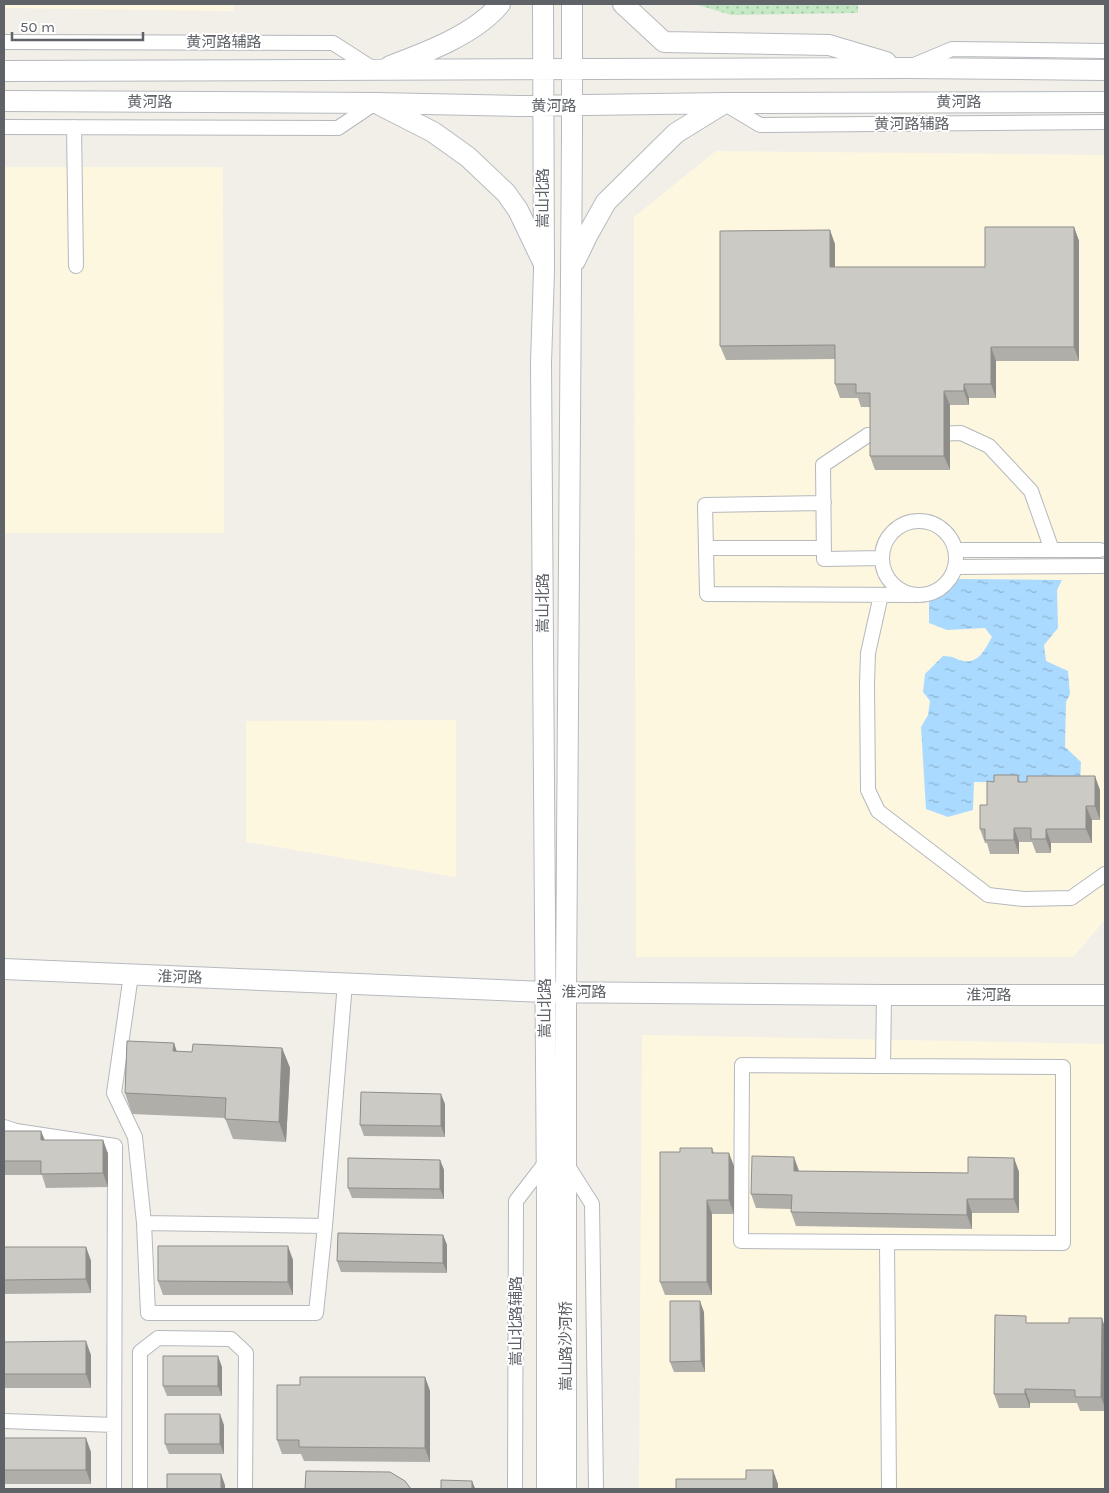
<svg xmlns="http://www.w3.org/2000/svg" width="1109" height="1493" viewBox="0 0 1109 1493" font-family="Karla,'Noto Sans SC',sans-serif">
<defs>
<pattern id="grass-dots" width="8" height="8" patternUnits="userSpaceOnUse" patternTransform="scale(1.25)"><rect width="8" height="8" fill="#c5e8c5"/><path d="M2 2h.1M6 6h.1" fill="none" stroke="#a3c0a4" stroke-width="1.8" stroke-linecap="round"/></pattern>
<pattern id="water-ripples" width="26" height="14" patternUnits="userSpaceOnUse" patternTransform="scale(1.25)"><rect width="26" height="14" fill="#aadaff"/><path d="M2 4q2-2 4 0t4 0M15 11q2-2 4 0t4 0" fill="none" stroke="#8eb4d2"/></pattern>
</defs>
<rect width="100%" height="100%" fill="#f1efe8"/>
<path fill="#fef7e0" d="M4,4H234V11L4,8Z
M716,151L1105,155V920L1073,957H636L634,217Z
M4,167H223L224,533H4Z
M456,720V877L246,842V721Z
M642,1035L1105,1044V1489H639Z"/>
<path fill="url(#grass-dots)" d="M695,4H858V13L731,15Z"/>
<path fill="url(#water-ripples)" d="M959,579L1062,580L1057,590L1058,628L1044,645L1046,661L1068,671L1070,694L1066,702L1065,747L1081,762L1080,783L974,782L973,810L948,817L926,809L921,727L928,715L930,701L923,692L925,674L943,656C954,656 955,659 963,661C979,664 985,649 992,637L985,628L947,630L929,623V598L948,591Z"/>
<g fill="none" stroke-linecap="round" stroke-linejoin="round">
<defs>
<path id="street" d="M4,42L333,43L375,70
M914,65L952,49L1105,51
M725,104L760,125L1105,122
M4,127L338,128L375,103
M74,127L76,266
M932,434L961,433L989,446L1031,491L1052,550
M824,503L705,505L707,594L915,595
M882 558a37 37 0 1 1 74 0a37 37 0 1 1-74 0Z
M706,548H824
M956,550H1100
M882,558L824,559L823,465L868,435H888
M956,567L1102,566
M881,595L868,653L867,684L868,790L878,811L988,895L1024,899L1071,898L1105,874
M131,975L114,1093L135,1137L144,1223L325,1226L345,983
M883,1066L742,1065L741,1241L1063,1243V1067L883,1066L884,995
M4,1127L16,1131L115,1146L114,1489
M566,1163L592,1204L596,1489
M144,1223L148,1313H316L325,1226
M887,1242L889,1489
M4,1421L114,1425
M140,1489V1352L158,1338L231,1339L246,1353L245,1489
M515,1489L516,1201L546,1162"/>
<path id="secondary" d="M543,4L544,271L541,363L547,1203V1489
M623,4L664,42L829,45L886,62
M390,66C425,53 476,34 500,4
M4,71L907,68L1105,70
M4,101L376,103L519,106L725,103L1105,102
M380,105L433,132L468,157L506,193L518,210L542,260
M575,261L588,234L606,202L676,133L723,104
M4,969L545,992L884,995H1105
M566,1489V992L572,135V4"/>
</defs>
<use href="#street" stroke="#b5b8bc" stroke-width="16"/>
<use href="#secondary" stroke="#b6babf" stroke-width="22"/>
<use href="#street" stroke="#fff" stroke-width="14"/>
<use href="#secondary" stroke="#fff" stroke-width="20"/>
</g>
<path fill="#afaea9" d="M1074,227L1079,241V361H996V398H969V405H950V470H875L870,456V407H861L858,398H840L835,384V359L726,360L720,346L835,244V267H985Z
M1018,775L1020,782L1100,790V820H1092V843H1051V853H1036L1032,842H1019V854H990L987,843H985L980,829L994,782Z
M174,1043L176,1051L192,1052L282,1048L290,1068L286,1142L233,1139L225,1118L132,1114L125,1093Z
M445,1104V1137L364,1136L360,1125Z
M4,1131H41L45,1140H103L108,1154V1187L46,1188L42,1175H4Z
M712,1148L714,1153L734,1166V1214H712V1295H665L660,1282L680,1152Z
M1014,1158L1019,1172V1213H972V1229L796,1226L791,1212V1209L756,1208L751,1194L799,1171L968,1173Z
M440,1160L444,1170V1199L352,1198L348,1188Z
M443,1235L447,1245V1273L341,1272L337,1261Z
M4,1247H86L91,1261V1293L4,1294Z
M293,1260V1295H163L158,1281Z
M704,1312L705,1372H674L670,1362Z
M1029,1323L1105,1327V1411H1080L1077,1403H1030V1408H999L994,1394Z
M4,1342L91,1355V1388H4Z
M222,1367V1396H167L163,1386Z
M425,1377L430,1391V1462L304,1461L301,1454H282L277,1440L300,1385Z
M224,1425V1454H169L165,1444Z
M4,1438L91,1452V1484H4Z"/>
<path fill="#8f8d8a" d="M1074,227L1079,241V361L1074,347Z
M830,230L835,244V281L830,267Z
M991,347L996,361V398L991,384Z
M964,384L969,398V405L964,391Z
M944,391L950,405V470L944,456Z
M1095,776L1100,790V820L1095,806Z
M1086,806L1092,820V843L1086,829Z
M1014,828L1019,842V854L1014,840Z
M1046,829L1051,843V853L1046,839Z
M174,1043L181,1064L173,1051Z
M282,1048L290,1068L286,1142L279,1122Z
M441,1094L445,1104V1137L441,1126Z
M41,1131L46,1145L41,1140Z
M103,1140L108,1154V1187L103,1173Z
M729,1153L734,1166V1214L729,1200Z
M794,1157L799,1171H794Z
M1014,1158L1019,1172V1213L1014,1199Z
M440,1160L444,1170V1199L440,1189Z
M967,1199L972,1213V1229L967,1215Z
M707,1200L712,1214V1295L707,1282Z
M443,1235L447,1245V1273L443,1263Z
M288,1246L293,1260V1295L288,1282Z
M86,1247L91,1261V1293L86,1279Z
M700,1301L704,1312L705,1372L701,1361Z
M1102,1318L1105,1327V1408L1101,1397Z
M86,1341L91,1355V1388L86,1374Z
M218,1356L222,1367V1396L218,1386Z
M425,1377L430,1391V1462L425,1448Z
M1025,1389L1030,1403V1408L1025,1394Z
M220,1414L224,1425V1454L220,1444Z
M86,1438L91,1452V1484L86,1470Z
M773,1470L778,1484V1489H773Z
M221,1474L225,1485V1489H221Z
M472,1481L475,1488V1489H472Z"/>
<path fill="#cccac5" stroke="#8f8d8a" d="M985,227H1074V347H991V384H964V391H944V456H870V393H856V384H835V345L720,346V231L830,230V267H985Z
M994,775H1018V782H1027V776H1095V806H1086V829H1046V839H1031V828H1014V840H985V829H980V805H987V781L994,782Z
M127,1041L174,1043L173,1051L192,1052L193,1044L282,1048L279,1122L225,1119L226,1098L125,1093Z
M361,1092L441,1094V1126L360,1125Z
M4,1131H41V1140H103V1173L41,1174V1161H4Z
M680,1148H712V1153H729V1200H707V1282H660V1152H680Z
M752,1156L794,1157V1171L968,1173V1157L1014,1158V1199H967V1215L791,1212L792,1195L751,1194Z
M348,1158L440,1160V1189L348,1188Z
M338,1233L443,1235V1263L337,1261Z
M158,1246H288V1282L158,1281Z
M4,1247H86V1279L4,1280Z
M670,1301H700L701,1361L670,1362Z
M995,1315L1026,1316V1323H1069V1318H1102L1101,1397H1075V1390L1025,1389V1394H994Z
M86,1341V1374H4V1342Z
M163,1356H218V1386H163Z
M300,1377H425V1448L299,1447V1440H277V1385H300Z
M165,1414H220V1444H165Z
M4,1438H86V1470H4Z
M746,1470H773V1489H676V1479H746Z
M306,1471L390,1472L405,1481L411,1489H305Z
M167,1474H221V1489H167Z
M441,1480L472,1481V1489H441Z"/>
<g text-anchor="middle" dominant-baseline="central" stroke-width="4" stroke-linejoin="round" paint-order="stroke">
<g font-size="15" fill="#5f6368" stroke="#fff">
<text x="224" y="42">黄河路辅路</text>
<text x="150" y="102">黄河路</text>
<text x="959" y="102">黄河路</text>
<text x="554" y="106">黄河路</text>
<text x="912" y="124">黄河路辅路</text>
<text transform="translate(543 198) rotate(-90)">嵩山北路</text>
<text transform="translate(543 603) rotate(-90)">嵩山北路</text>
<text transform="translate(180 977) rotate(2)">淮河路</text>
<text x="584" y="992">淮河路</text>
<text x="989" y="995">淮河路</text>
<text transform="translate(545 1008) rotate(-90)">嵩山北路</text>
<text transform="translate(516 1321) rotate(-90)">嵩山北路辅路</text>
<text transform="translate(566 1346) rotate(-90)">嵩山路沙河桥</text>
</g>
</g>
<rect width="1109" height="1493" fill="none" stroke="#5f6368" stroke-width="10"/>
<path d="M12 32v8h131v-8" fill="none" stroke="#5f6368" stroke-width="2.5"/>
<text x="20" y="32" font-size="15" fill="#5f6368" stroke="#ffffff" stroke-width="4" paint-order="stroke">50 m</text>
</svg>
